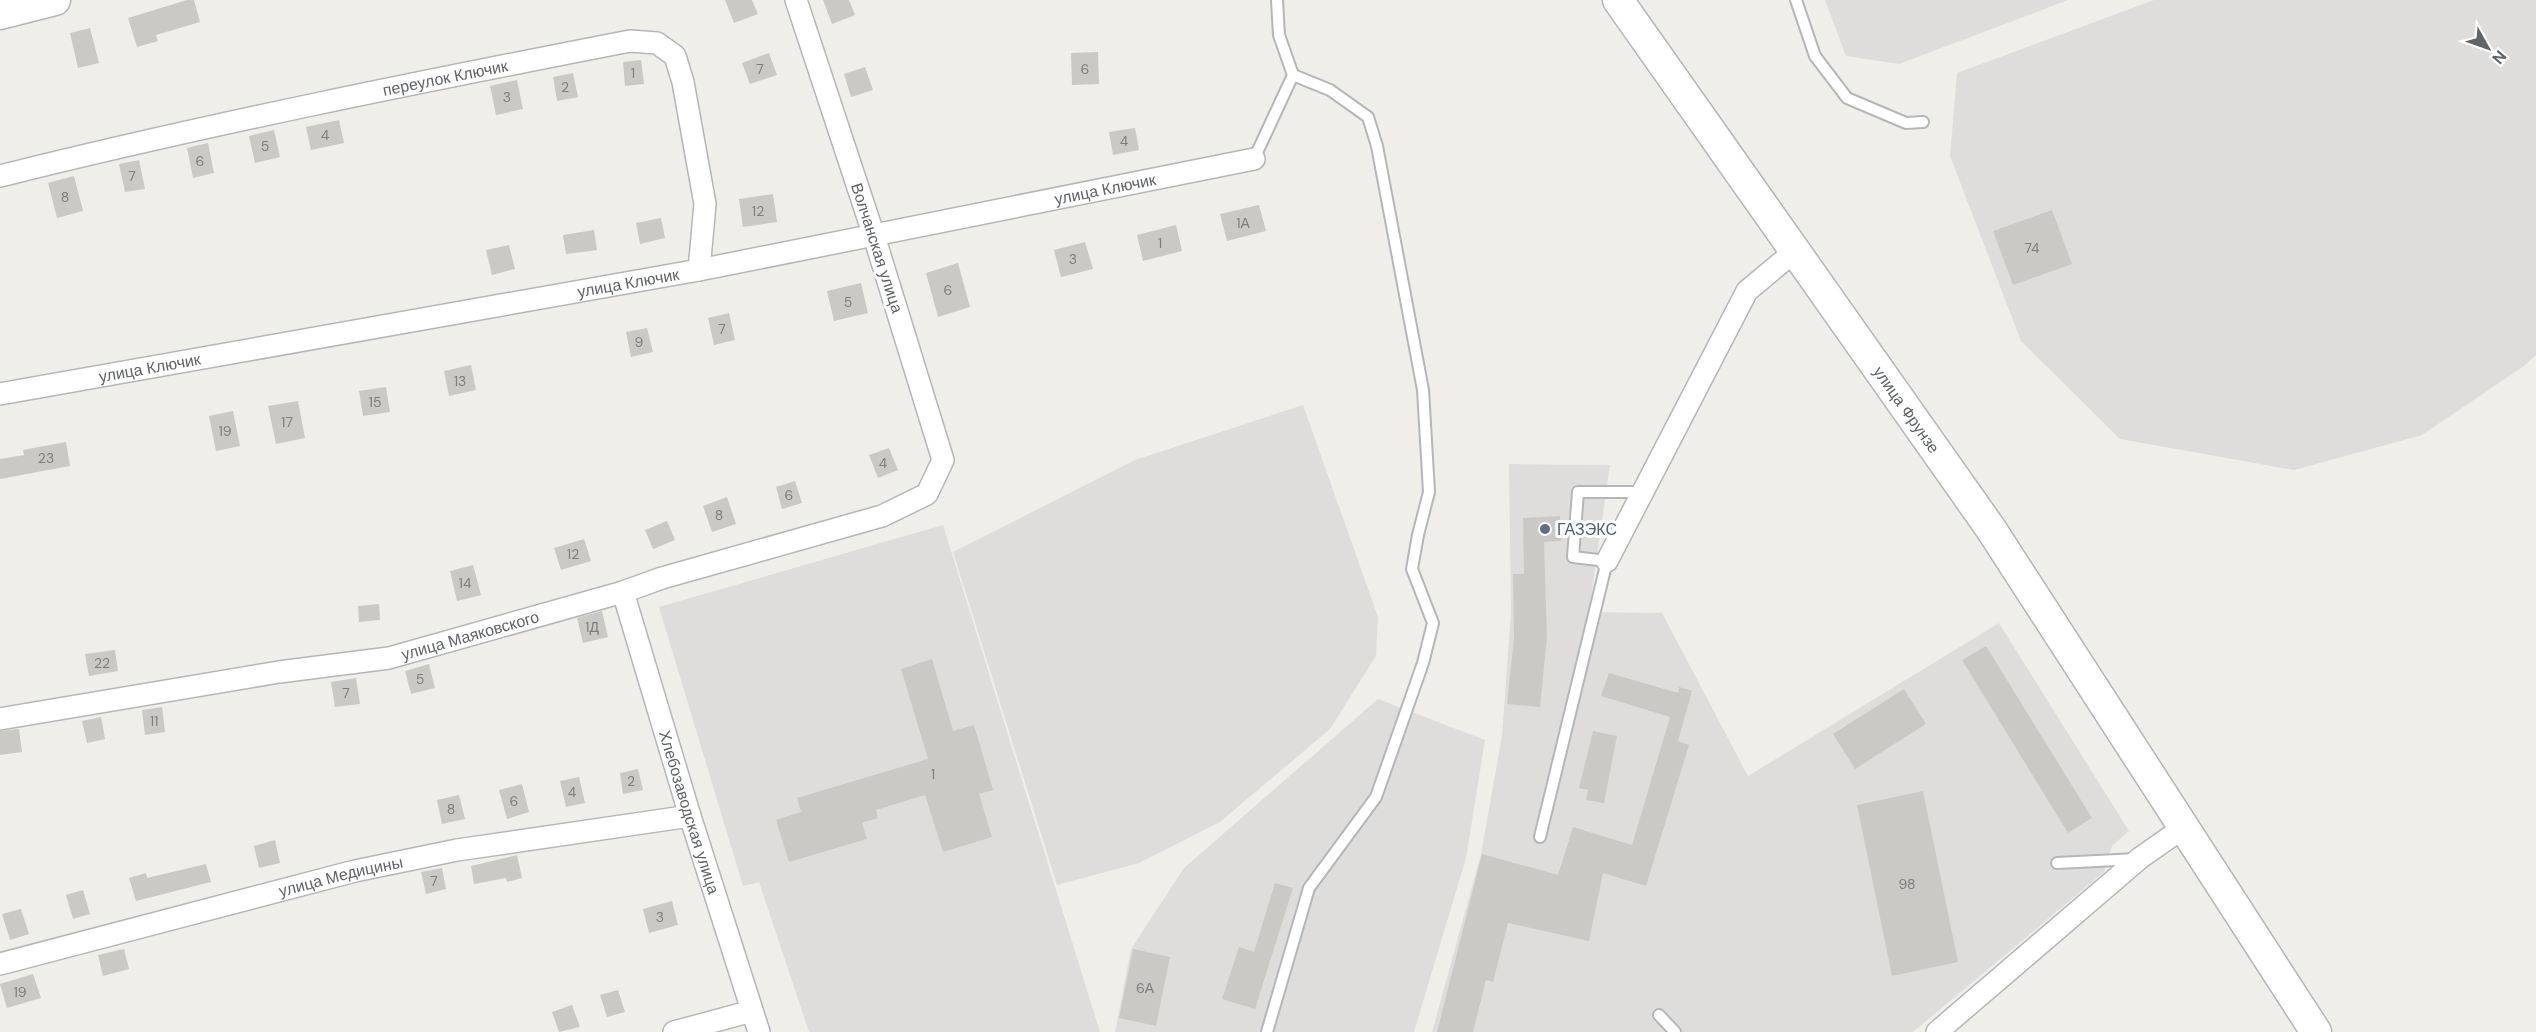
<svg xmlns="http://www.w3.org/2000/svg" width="2536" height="1032" viewBox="0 0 2536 1032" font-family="'DM Sans',sans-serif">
<rect width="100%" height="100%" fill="#f0eee9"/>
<path fill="#dfdddb" d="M1825,0H2068L1899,64L1846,56Z
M2154,0H2536V355L2524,366L2422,435L2294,470L2120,439L2021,341L1950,156L1957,73Z
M1303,405L1378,617L1376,656L1330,729L1220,822L1139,863L1057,885L953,552L1135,460Z
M1509,464L1610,465L1589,612L1662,613L1748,776L1999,623L2129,831L2112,846L2104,872L1913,1032H1432L1481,854L1502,736L1511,611Z
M943,525L1100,1032H809L759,882L743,886L659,607Z
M1378,699L1485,740L1466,858L1414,1032H1115L1131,949L1184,868Z"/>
<path fill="#cbc9c5" d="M187,0H194L200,22L156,35L158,41L137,47L128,18Z
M725,0H752L758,14L734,23Z
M823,0H849L855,15L832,24Z
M90,28L99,63L78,68L70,33Z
M1098,52L1099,84L1072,85L1071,53Z
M769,53L777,75L750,84L742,63Z
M641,60L644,84L625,86L623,62Z
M865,67L873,90L851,97L844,74Z
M573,73L578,97L557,101L553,77Z
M517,80L523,109L496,115L490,86Z
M339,120L344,143L311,150L306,127Z
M1135,128L1139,150L1113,155L1109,132Z
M274,130L280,157L255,163L249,136Z
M208,143L214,173L193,178L187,148Z
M139,160L145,189L125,192L119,164Z
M74,176L83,211L57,218L48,183Z
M773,194L777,222L743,227L739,199Z
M1259,205L1266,231L1227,241L1220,214Z
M2052,210L2072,264L2013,285L1993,231Z
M661,218L665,238L640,244L636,223Z
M1176,225L1182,251L1143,261L1137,235Z
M594,230L597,250L566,254L563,235Z
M1085,242L1093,269L1061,277L1054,250Z
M509,245L515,269L492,275L486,250Z
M958,263L970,307L938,317L926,273Z
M861,283L868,313L834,321L827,291Z
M729,313L735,340L714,345L708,318Z
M647,328L653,352L631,357L626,332Z
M471,365L476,390L449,396L444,371Z
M386,387L390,412L363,416L359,391Z
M298,401L305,438L276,444L268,406Z
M233,411L240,446L216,451L209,416Z
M66,442L70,466L0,479V459L24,455L23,450Z
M889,448L898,470L878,478L869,455Z
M795,481L802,503L782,509L776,487Z
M727,497L736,524L712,532L703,506Z
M1560,516L1561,541L1544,542L1547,637L1540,707L1507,704L1514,638L1513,574H1524L1523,518Z
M667,521L675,540L653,549L645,530Z
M584,539L591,561L561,570L554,548Z
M473,565L481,595L457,601L450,571Z
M379,604L380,620L359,622L358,606Z
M602,611L608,637L583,643L577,618Z
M1986,646L2092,818L2068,833L1962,660Z
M115,650L118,671L89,676L85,654Z
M932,659L953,731L974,725L993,790L979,794L992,837L943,852L925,795L876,810L878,818L862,823L867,839L789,862L776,820L801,812L797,798L928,759L901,669Z
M429,664L435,688L411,694L405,671Z
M1609,673L1678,693L1679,687L1692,691L1678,741L1689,745L1646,886L1603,873L1589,941L1508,923L1493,982L1486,980L1473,1032H1437L1482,854L1558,875L1573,827L1632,845L1670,717L1601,696Z
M356,678L360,704L335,707L331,682Z
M1904,689L1926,724L1855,769L1833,734Z
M162,707L165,732L145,735L142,710Z
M101,717L105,739L87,743L82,721Z
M19,729L22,752L0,755V731Z
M1593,731L1617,736L1604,803L1586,800L1588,790L1579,788Z
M638,769L643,790L623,794L620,773Z
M579,777L585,803L566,807L560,781Z
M522,784L529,812L507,819L499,790Z
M1923,791L1958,962L1892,976L1857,805Z
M459,795L465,819L442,824L437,800Z
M275,840L280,863L259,868L254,846Z
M517,855L522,878L507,882L506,878L474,884L471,866Z
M206,864L211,882L136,901L129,878L146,873L147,878Z
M442,868L446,889L426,894L421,872Z
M1275,883L1293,888L1255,1009L1222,999L1239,947L1254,952Z
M83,890L90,914L73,919L66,895Z
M672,901L678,925L649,933L643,909Z
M21,909L29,934L10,940L2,914Z
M124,949L129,969L103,976L98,955Z
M1133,949L1170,957L1156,1026L1119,1018Z
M33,974L41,998L7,1008L0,984Z
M618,990L625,1012L607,1017L600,995Z
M572,1005L580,1027L559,1032L552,1012Z"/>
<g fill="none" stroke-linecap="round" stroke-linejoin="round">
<defs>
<path id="lane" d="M1796,0L1815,56L1847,98L1906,123L1923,122
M1254,159L1293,75L1279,35L1277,0
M1540,837L1607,561L1573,557L1578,492H1642
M2057,863L2137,859
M1659,1015L1675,1032
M1267,1032L1309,888L1376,797L1423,663L1433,623L1412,569L1418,535L1429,492L1423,390L1377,146L1368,117L1330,90L1293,75"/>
<g id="street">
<path id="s1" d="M0,176C209,124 419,82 630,41L657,43L675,56L683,82L705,204L699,270"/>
<path id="s2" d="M0,394L699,270L1254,159"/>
<path d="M1607,561L1747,291L1795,251"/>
<path id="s3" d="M623,592L690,816L759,1032"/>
<path id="s4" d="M0,719L279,672L389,658L623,592L662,578L882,516L927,494L943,460L874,236L796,0"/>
<path id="s5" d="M0,964L355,871L457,850L690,816"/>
<path d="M674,1032L752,1011"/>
<path d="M1937,1032L2140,858L2183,828"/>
</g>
<g id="secondary">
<path id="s6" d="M1618,0L1991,529L2316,1032"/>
<path d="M0,14L55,0"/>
</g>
</defs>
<use href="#lane" stroke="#b4b6b9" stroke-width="14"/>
<use href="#street" stroke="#b4b6b9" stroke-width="24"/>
<use href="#secondary" stroke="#b3b6b9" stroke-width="33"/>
<use href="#lane" stroke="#fff" stroke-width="10"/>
<use href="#street" stroke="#fff" stroke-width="21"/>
<use href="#secondary" stroke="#fff" stroke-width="30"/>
</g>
<circle fill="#5c6f8a" stroke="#fff" stroke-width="2" cx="1545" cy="529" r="6"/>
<g text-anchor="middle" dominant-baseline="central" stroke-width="6" stroke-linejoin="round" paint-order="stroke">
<g font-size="14" fill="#7b7d7e">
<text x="760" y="69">7</text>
<text x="1085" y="69">6</text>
<text x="633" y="73">1</text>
<text x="565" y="87">2</text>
<text x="507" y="97">3</text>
<text x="325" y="135">4</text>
<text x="1124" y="141">4</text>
<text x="265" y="146">5</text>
<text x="200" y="161">6</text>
<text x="132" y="176">7</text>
<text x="65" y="197">8</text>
<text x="758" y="211">12</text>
<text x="1243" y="223">1А</text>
<text x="1160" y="243">1</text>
<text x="2032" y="248">74</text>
<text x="1073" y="259">3</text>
<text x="948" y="290">6</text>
<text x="848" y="302">5</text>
<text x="722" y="329">7</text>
<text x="639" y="342">9</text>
<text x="460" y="381">13</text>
<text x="375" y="402">15</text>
<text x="287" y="422">17</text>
<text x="225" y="431">19</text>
<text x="46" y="458">23</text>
<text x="883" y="463">4</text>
<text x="789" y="495">6</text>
<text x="719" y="515">8</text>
<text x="573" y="554">12</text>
<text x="465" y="583">14</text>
<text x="592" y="627">1Д</text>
<text x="102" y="663">22</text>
<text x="420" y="679">5</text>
<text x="346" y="693">7</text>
<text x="154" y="721">11</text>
<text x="933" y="774">1</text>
<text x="631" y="781">2</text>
<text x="572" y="792">4</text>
<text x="514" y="801">6</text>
<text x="451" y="809">8</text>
<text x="434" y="881">7</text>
<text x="1907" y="884">98</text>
<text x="660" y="917">3</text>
<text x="1145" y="988">6А</text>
<text x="20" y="992">19</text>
</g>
<g font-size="16" fill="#606467" stroke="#fff">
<text stroke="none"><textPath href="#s1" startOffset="456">переулок Ключик</textPath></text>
<text stroke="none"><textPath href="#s2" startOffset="1124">улица Ключик</textPath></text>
<text transform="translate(877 248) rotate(72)">Волчанская улица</text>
<text stroke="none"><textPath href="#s2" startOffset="638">улица Ключик</textPath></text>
<text stroke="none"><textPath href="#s2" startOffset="152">улица Ключик</textPath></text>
<text stroke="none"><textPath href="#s6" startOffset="501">улица Фрунзе</textPath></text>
<text stroke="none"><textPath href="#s4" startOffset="478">улица Маяковского</textPath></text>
<text stroke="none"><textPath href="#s3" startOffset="230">Хлебозаводская улица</textPath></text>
<text stroke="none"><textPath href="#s5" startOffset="352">улица Медицины</textPath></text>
</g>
<g font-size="16" fill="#4e5e75" stroke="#fff" text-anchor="start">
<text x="1557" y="529">ГАЗЭКС</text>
</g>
</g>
<g transform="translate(2488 48) rotate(130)" stroke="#ffffff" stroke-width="4.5" paint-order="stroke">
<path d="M0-4.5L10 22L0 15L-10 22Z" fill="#606467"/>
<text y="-9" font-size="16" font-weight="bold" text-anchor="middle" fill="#606467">N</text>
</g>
</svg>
